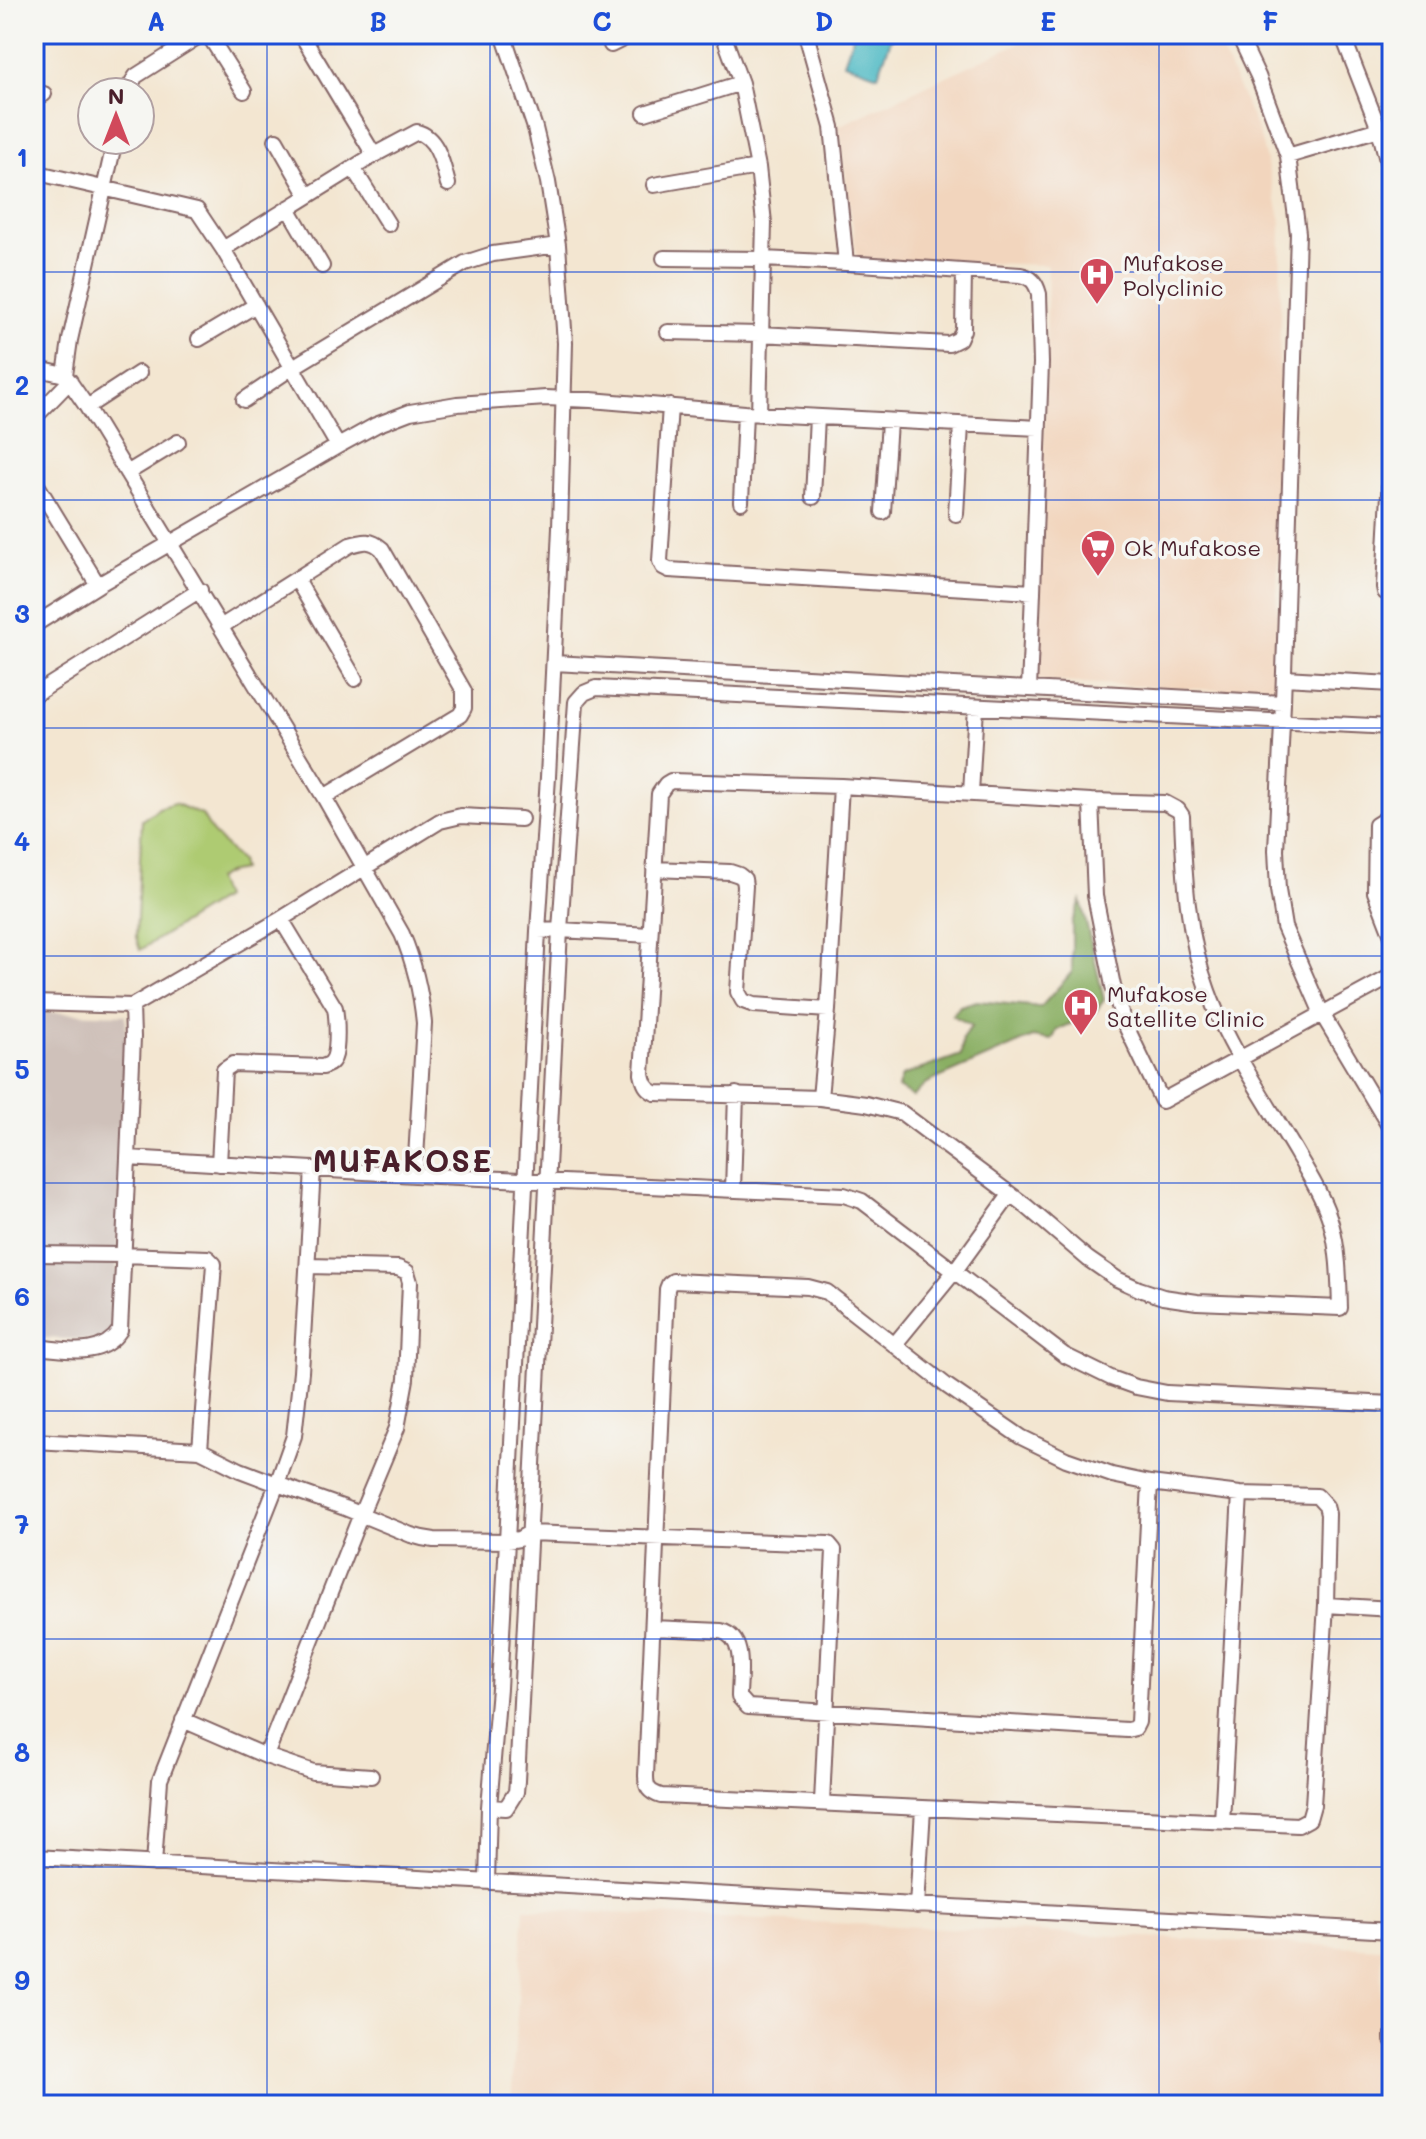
<svg xmlns="http://www.w3.org/2000/svg" width="1426" height="2139" viewBox="0 0 1426 2139" font-family="Mali,sans-serif">
<rect width="100%" height="100%" fill="#f6f6f2"/>
<filter id="ink" filterUnits="userSpaceOnUse"><feTurbulence type="fractalNoise" baseFrequency=".0125" numOctaves="2"/><feDisplacementMap in="SourceGraphic" scale="16" xChannelSelector="R" yChannelSelector="G"/><feConvolveMatrix kernelMatrix="1 2 1 2 8 2 1 2 1" color-interpolation-filters="sRGB"/></filter>
<filter id="wash" filterUnits="userSpaceOnUse"><feTurbulence type="fractalNoise" baseFrequency=".006" numOctaves="4" result="noise"/><feDisplacementMap in="SourceGraphic" scale="32" xChannelSelector="R" yChannelSelector="G"/><feGaussianBlur stdDeviation="1.8" result="paint"/><feColorMatrix in="noise" values="0 0 0 0 0 0 0 0 0 0 0 0 0 0 0 0 0 1.4 0 .05"/><feComposite in="paint" operator="in"/></filter>
<g filter="url(#wash)">
<rect width="100%" height="100%" fill="#f3e6d1"/>
<path fill="#f2d5bd" d="M1038,34H1214L1259,133L1281,221L1276,693L1042,681L1034,678L1045,419L1048,265L857,259L839,126Z
M524,1909L1382,1948L1378,2105H511Z"/>
<path fill="#cfc1ba" d="M34,1012L126,1015L114,1340L34,1338Z"/>
<path fill="#aecb72" stroke="#7c754e" stroke-width="2" d="M174,803L202,815L212,832L240,861L242,870L227,873L216,879L223,898L140,950L136,937L142,820L159,808Z"/>
<path fill="#8aaf64" stroke="#6a6748" stroke-width="2" d="M1081,901L1104,1000L1095,1012L1057,1030L1052,1040L1033,1037L927,1083L913,1097L898,1088L902,1076L961,1055L963,1037L972,1026L952,1015L960,1006L977,1001L1041,1007L1072,972V922Z"/>
<path fill="#4ab8c3" stroke="#4a6c77" stroke-width="2" d="M854,34H893L878,75L844,63Z"/>
</g>
<g filter="url(#ink)">
<g fill="none" stroke-linecap="round" stroke-linejoin="round">
<defs>
<path id="minor" d="M208,34L244,91
M301,34L374,155
M723,34L741,83L758,167L764,223L759,414
M806,34L832,127L846,263
M1238,34L1258,76L1288,156L1298,233L1283,703
M1342,34L1379,129L1392,180
M611,45L633,34
M34,92L44,94
M126,92L136,76L202,34
M645,113L741,83
M115,140L70,340L65,375L87,407L324,797L402,934C414,962 421,992 424,1023L415,1175
M276,140L308,196
M1288,156L1379,129
M353,168L388,224
M34,172L197,210L223,249L338,446
M654,185L758,167
M288,208L322,266
M223,249L374,155L417,132C438,137 443,166 448,184
M664,258L763,259L846,263L1020,275C1032,277 1036,283 1039,294L1041,363L1033,592
M668,332L760,334L949,344L959,339L963,330L964,272
M199,339L256,305
M34,368L65,375
M244,400L293,367L465,263L493,254L558,245
M670,406L660,561L663,567L669,570L1033,592L1029,689
M87,407L139,373
M34,421L36,416L70,381
M1392,438L1384,587L1385,592L1392,595
M127,473L178,442
M34,480L98,585
M813,497L817,417
M741,502L745,413
M883,512L889,422
M956,514L961,425
M297,580L355,679
M34,625L98,585L338,446L376,425L410,412L457,404L546,398L591,400L745,413L1039,428
M222,626L350,545C364,541 371,539 382,549L464,691V708L460,715L324,797
M554,663L1283,703L1276,850L1278,890L1284,927L1322,1014L1392,1131
M1284,678L1392,684
M34,695L200,590
M671,781L841,786L1091,801L1165,803L1178,810L1182,816C1184,875 1187,935 1208,991C1228,1047 1266,1101 1296,1152C1309,1175 1324,1198 1331,1223C1339,1252 1339,1279 1340,1308L1197,1302L1163,1297L1139,1289L1117,1279L1088,1259L1026,1206L902,1113L866,1104L820,1098L655,1093C646,1089 644,1083 642,1074L659,794L666,784Z
M971,793L976,707
M1091,801L1095,896L1113,986L1123,1020L1162,1101L1392,976
M1392,815L1376,825L1375,892L1392,936
M654,869L730,872L739,875L744,879L745,886L738,992L743,1001L754,1005L828,1010L820,1098
M538,931L560,930L650,935
M34,1003L132,1006L281,919L440,821L461,816L521,819
M828,1010L841,786
M128,1158L415,1175L844,1195L862,1201L1064,1355L1111,1378L1136,1387L1167,1393L1392,1404
M219,1164L224,1070L233,1064L323,1067C329,1064 331,1064 334,1058C338,1048 337,1019 335,1008L281,919
M733,1190L736,1094
M34,1254L123,1255L208,1258L214,1264L200,1450
M673,1281L808,1287L827,1292L947,1386L1021,1437L1066,1459L1112,1475L1150,1483L1240,1494L1317,1496L1326,1506L1328,1514L1326,1605L1313,1805L1309,1819L1298,1825L661,1796C649,1792 646,1788 646,1776L667,1289L669,1284Z
M895,1344L954,1272L1010,1195
M34,1347C65,1349 100,1360 120,1330L128,1158L133,1037L132,1006
M34,1441L200,1450L240,1470L277,1484L345,1508L411,1535L422,1538L434,1540L507,1541L519,1539L529,1533L829,1544L834,1550L822,1802
M1326,1605L1392,1609
M653,1628L721,1631C747,1638 739,1675 739,1697L748,1707L1127,1730L1135,1728L1138,1722L1150,1483
M183,1720L266,1756L313,1772L371,1776
M266,1756L361,1514L397,1428L406,1379L410,1282L407,1272L398,1268L308,1266
M489,1807L506,1808L516,1792L517,1781L560,930L576,702L584,693L596,688L1392,727
M1222,1821L1240,1494
M34,1857L1392,1931
M154,1864L160,1780L277,1484L294,1436L301,1372L313,1169
M487,1882L489,1807L499,1688L507,1541L538,931L548,777L560,528L565,343L558,245L548,182L535,128L503,34
M917,1906L923,1809
M1392,2036V2040"/>
</defs>
<use href="#minor" stroke="#856565" stroke-width="18"/>
<use href="#minor" stroke="#fff" stroke-width="14"/>
</g>
</g>
<path fill="none" stroke="#1d4ed8" stroke-width="2" stroke-opacity="0.55" d="M267,34V2105M490,34V2105M713,34V2105M936,34V2105M1159,34V2105M34,272H1392M34,500H1392M34,728H1392M34,956H1392M34,1183H1392M34,1411H1392M34,1639H1392M34,1867H1392"/>
<defs>
<symbol id="hospital-pin" viewBox="-11 -11 22 30"><path d="M0 17L-7.5 6A9.5 9.5 0 1 1 7.5 6Z" fill="#d1495b" stroke="#f6f6f2"/><path d="M-5-5h3v3.5h4V-5h3V5h-3V1.5h-4V5h-3Z" fill="#fff"/></symbol>
<symbol id="supermarket-pin" viewBox="-11 -11 22 30"><path d="M0 17L-7.5 6A9.5 9.5 0 1 1 7.5 6Z" fill="#d1495b" stroke="#f6f6f2"/><path d="M-6-5.5h2.5l.6 2H6L4.5 2H-2.5L-4.4-4H-6ZM-1.5 3.2a1.3 1.3 0 1 0 .1 0ZM3 3.2a1.3 1.3 0 1 0 .1 0Z" fill="#fff"/></symbol>
</defs>
<g fill-rule="evenodd">
<use href="#hospital-pin" x="1077" y="255" width="40" height="54"/>
<use href="#supermarket-pin" x="1078" y="527" width="40" height="54"/>
<use href="#hospital-pin" x="1061" y="986" width="40" height="54"/>
</g>
<g text-anchor="middle" dominant-baseline="central" stroke-width="7" stroke-linejoin="round" paint-order="stroke">
<g font-size="22" fill="#4a1f2b" stroke="#f6f6f2" text-anchor="start">
<text x="1123" y="262">Mufakose<tspan x="1123" dy="25">Polyclinic</tspan></text>
<text x="1124" y="547">Ok Mufakose</text>
<text x="1107" y="993">Mufakose<tspan x="1107" dy="25">Satellite Clinic</tspan></text>
</g>
<g font-size="30" font-weight="bold" letter-spacing="2" fill="#4a1f2b" stroke="#f6f6f2">
<text x="403" y="1160">MUFAKOSE</text>
</g>
</g>
<rect width="1426" height="2139" fill="none" stroke="#f6f6f2" stroke-width="88"/>
<g transform="translate(116 116)"><circle r="38" fill="#f6f6f2" stroke="#b1a0a2" stroke-width="2"/>
<path d="M0-6L14 30L0 20L-14 30Z" fill="#d1495b"/>
<text y="-12" font-size="22" font-weight="bold" text-anchor="middle" fill="#4a1f2b">N</text>
</g>
<rect x="44" y="44" width="1338" height="2051" fill="none" stroke="#1d4ed8" stroke-width="3"/>
<g font-size="26" text-anchor="middle" font-weight="bold" fill="#1d4ed8">
<text x="156" y="31">A</text>
<text x="378" y="31">B</text>
<text x="602" y="31">C</text>
<text x="824" y="31">D</text>
<text x="1048" y="31">E</text>
<text x="1270" y="31">F</text>
<text x="22" y="167">1</text>
<text x="22" y="395">2</text>
<text x="22" y="623">3</text>
<text x="22" y="851">4</text>
<text x="22" y="1079">5</text>
<text x="22" y="1306">6</text>
<text x="22" y="1534">7</text>
<text x="22" y="1762">8</text>
<text x="22" y="1990">9</text>
</g>
</svg>
